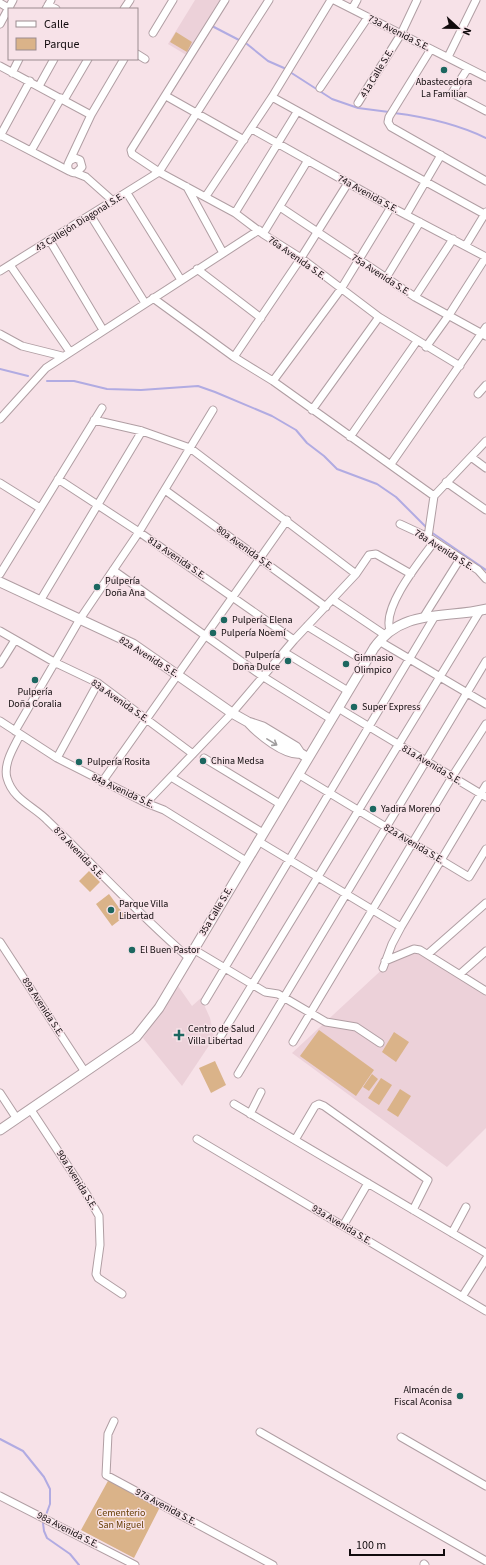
<svg xmlns="http://www.w3.org/2000/svg" width="486" height="1565" viewBox="0 0 486 1565" font-family="'Source Sans 3',sans-serif">
<rect width="100%" height="100%" fill="#f7e2e8"/>
<path fill="#ecd1d9" d="M195,0H223L188,56L168,44Z
M417,952L486,995V1128L447,1167L292,1053L388,964Z
M178,986L192,1006L201,998L210,1018L214,1038L182,1086L143,1038Z"/>
<path fill="#dab389" d="M176,32L192,42L187,52L170,42Z
M89,871L100,882L90,892L79,881Z
M109,894L125,916L112,926L96,904Z
M319,1030L374,1070L356,1096L300,1056Z
M394,1032L409,1042L396,1062L382,1052Z
M215,1061L226,1085L211,1093L199,1068Z
M372,1074L378,1079L369,1091L363,1087Z
M381,1078L392,1085L379,1105L368,1098Z
M400,1089L411,1096L398,1117L387,1110Z
M109,1479L160,1507L134,1558L81,1530Z"/>
<g fill="none" stroke-linecap="round" stroke-linejoin="round">
<path stroke="#b1abe2" stroke-width="2" d="M212,26L239,40
M247,44L268,61L284,68
M290,72L332,99L358,108L389,112
M394,113C426,117 457,124 486,138
M0,369L28,376
M47,381H74L107,389L141,390L198,386L215,392L272,416L296,430L307,443L324,456L337,469L377,484L396,497L428,529
M431,532L486,570
M0,1439L23,1451L44,1477L50,1489V1504L43,1523L44,1531L47,1538L70,1554L79,1565"/>
<defs>
<path id="minor" d="M225,0L131,150L132,154L159,172L235,213L263,234L301,258L379,317L460,366
M334,0L486,77
M0,3L10,9
M48,5L56,9
M46,9L51,0
M124,9L130,0
M352,9L357,0
M0,24L13,0
M153,33L173,0
M431,49L389,117L388,122L391,127L486,181
M137,54L145,59
M448,57L476,0
M0,66L91,115
M468,68L452,93L486,111
M12,73L19,59
M39,86L54,59
M320,88L368,17
M166,96L244,140
M272,97L486,215
M64,100L88,59
M358,103L401,34L417,0
M252,129L391,207L486,257
M0,135L69,171
M0,136L30,81
M31,151L61,98
M71,160L75,158L80,160L82,167L76,173C70,173 67,170 68,164L91,115L124,59
M76,173L86,177L113,201
M187,187L223,253
M127,193L181,280
M206,196L272,97L331,0
M280,207L415,297L486,336
M235,213L297,112
M406,215L441,155
M91,216L145,303
M263,234L308,160
M50,241L103,330
M466,245L486,212
M10,265L70,352
M197,269L261,318
M0,271L159,172L269,0
M386,278L420,222
M415,297L453,239
M153,298L234,357L273,381L434,496
M0,334L22,346L62,356
M426,347L449,315L486,257
M234,357L301,258L348,183
M273,381L341,289L391,207
M478,394L486,385
M312,410L379,317
M0,419L46,368L259,230
M94,420L142,431L190,448L356,574
M350,437L417,341
M471,457L486,468
M391,464L486,327
M58,479L139,532L294,640
M446,482L486,510
M0,483L40,508
M165,490L326,607
M400,524L428,537L478,570L486,579
M428,537L434,496L486,441
M113,570L262,676L331,719
M0,574L102,408
M333,600L385,635
M40,601L142,431
M423,618L460,559
M307,626L356,656
M390,630C382,607 420,561 434,542
M0,631L54,662L98,683L193,754
M379,641L486,704
M284,652L348,691
M0,664L15,640
M338,708L486,797
M0,721L57,758L146,803L164,810L246,861
M15,731L80,619L139,532L213,410
M20,735C14,747 3,764 7,778C13,800 34,806 48,821C95,866 139,915 188,957
M57,758L98,683
M204,758L280,804
M298,774L469,877L486,849
M171,777L263,833
M102,782L287,520
M146,803L232,713L294,640L356,574L369,555L376,554L411,574
M258,841L401,927
M0,942L85,1072
M193,949L265,992L278,994L326,1022L356,1027L380,1043
M428,954L486,903
M385,961L414,949L420,950L486,991
M383,968L392,944L401,927L486,785
M460,974L486,951
M205,1001L435,616
M219,1039L480,611
M293,1042L452,777L486,724
M238,1074L486,661
M0,1093L17,1119
M234,1104L486,1253
M31,1110L87,1195L99,1216L100,1245L96,1274L98,1278L122,1294
M250,1114L261,1092
M197,1139L486,1311
M295,1140L315,1106L319,1104L324,1106L428,1180L413,1210
M343,1226L368,1183
M452,1233L466,1207
M462,1297L486,1259
M114,1421L108,1434L106,1475L273,1565
M260,1432L486,1561
M401,1437L486,1486
M0,1496L135,1565
M424,1564L425,1565"/>
<path id="tertiary" d="M0,582L133,644L232,713L248,722L263,727L296,747L300,753L308,758
M249,723C259,734 285,755 300,753
M0,1130L136,1037L159,1008L374,648C402,608 445,619 486,609"/>
</defs>
<use href="#minor" stroke="#b09ea3" stroke-width="9"/>
<use href="#tertiary" stroke="#b09ea3" stroke-width="11"/>
<use href="#minor" stroke="#fff" stroke-width="7"/>
<use href="#tertiary" stroke="#fff" stroke-width="9"/>
</g>
<defs><path id="oneway-shaft" d="M-6 0H5M1.5-3L5.5 0L1.5 3" fill="none" stroke-width="1.6" stroke-linecap="round" stroke-linejoin="round"/></defs>
<use stroke="#a09d9e" href="#oneway-shaft" transform="translate(272 742) rotate(31)"/>
<g fill="#1c6760" stroke="#f7e2e8" stroke-width="1.5">
<circle cx="444" cy="70" r="4"/>
<circle cx="97" cy="587" r="4"/>
<circle cx="224" cy="620" r="4"/>
<circle cx="213" cy="633" r="4"/>
<circle cx="288" cy="661" r="4"/>
<circle cx="346" cy="664" r="4"/>
<circle cx="35" cy="680" r="4"/>
<circle cx="354" cy="707" r="4"/>
<circle cx="203" cy="761" r="4"/>
<circle cx="79" cy="762" r="4"/>
<circle cx="373" cy="809" r="4"/>
<circle cx="111" cy="910" r="4"/>
<circle cx="132" cy="950" r="4"/>
<path d="M177 1029h4v4h4v4h-4v4h-4v-4h-4v-4h4z"/>
<circle cx="460" cy="1396" r="4"/>
</g>
<g text-anchor="middle" dominant-baseline="central" stroke-width="3" stroke-linejoin="round" paint-order="stroke">
<g font-size="10" fill="#110b0d" stroke="#f7e2e8">
<text transform="translate(399 33) rotate(27)">73a Avenida S.E.</text>
<text transform="translate(377 73) rotate(-59)">41a Calle S.E.</text>
<text transform="translate(368 194) rotate(29)">74a Avenida S.E.</text>
<text transform="translate(80 222) rotate(-32)">43 Callejón Diagonal S.E.</text>
<text transform="translate(297 258) rotate(35)">76a Avenida S.E.</text>
<text transform="translate(381 275) rotate(33)">75a Avenida S.E.</text>
<text transform="translate(245 548) rotate(36)">80a Avenida S.E.</text>
<text transform="translate(444 550) rotate(32)">78a Avenida S.E.</text>
<text transform="translate(177 558) rotate(34)">81a Avenida S.E.</text>
<text transform="translate(149 657) rotate(32)">82a Avenida S.E.</text>
<text transform="translate(120 701) rotate(35)">83a Avenida S.E.</text>
<text transform="translate(432 765) rotate(31)">81a Avenida S.E.</text>
<text transform="translate(123 791) rotate(25)">84a Avenida S.E.</text>
<text transform="translate(414 844) rotate(31)">82a Avenida S.E.</text>
<text transform="translate(79 853) rotate(46)">87a Avenida S.E.</text>
<text transform="translate(216 911) rotate(-59)">35a Calle S.E.</text>
<text transform="translate(43 1007) rotate(57)">89a Avenida S.E.</text>
<text transform="translate(77 1180) rotate(58)">90a Avenida S.E.</text>
<text transform="translate(342 1225) rotate(31)">93a Avenida S.E.</text>
<text transform="translate(166 1507) rotate(28)">97a Avenida S.E.</text>
<text transform="translate(68 1530) rotate(27)">98a Avenida S.E.</text>
</g>
<g font-size="10" fill="#110b0d" stroke="#f7e2e8" text-anchor="start">
<text x="444" y="82" text-anchor="middle">Abastecedora<tspan x="444" dy="12">La Familiar</tspan></text>
<text x="105" y="581">Pulpería<tspan x="105" dy="12">Doña Ana</tspan></text>
<text x="232" y="620">Pulpería Elena</text>
<text x="221" y="633">Pulpería Noemí</text>
<text x="280" y="655" text-anchor="end">Pulpería<tspan x="280" dy="12">Doña Dulce</tspan></text>
<text x="354" y="658">Gimnasio<tspan x="354" dy="12">Olimpico</tspan></text>
<text x="35" y="692" text-anchor="middle">Pulpería<tspan x="35" dy="12">Doña Coralia</tspan></text>
<text x="362" y="707">Super Express</text>
<text x="211" y="761">China Medsa</text>
<text x="87" y="762">Pulpería Rosita</text>
<text x="381" y="809">Yadira Moreno</text>
<text x="119" y="904">Parque Villa<tspan x="119" dy="12">Libertad</tspan></text>
<text x="140" y="950">El Buen Pastor</text>
<text x="188" y="1029">Centro de Salud<tspan x="188" dy="12">Villa Libertad</tspan></text>
<text x="452" y="1390" text-anchor="end">Almacén de<tspan x="452" dy="12">Fiscal Aconisa</tspan></text>
</g>
<g font-size="10" fill="#683f05" stroke="#f7e2e8">
<text x="121" y="1513">Cementerio<tspan x="121" dy="12">San Miguel</tspan></text>
</g>
</g>
<rect x="8" y="8" width="130" height="52" fill="#f7e2e8" stroke="#9b8c90"/>
<rect x="16" y="21" width="20" height="6" fill="#ffffff" stroke="#9b8c90"/>
<text x="44" y="28" font-size="12" fill="#110b0d">Calle</text>
<rect x="16" y="38" width="20" height="12" fill="#dab389" stroke="#9b8c90"/>
<text x="44" y="48" font-size="12" fill="#110b0d">Parque</text>
<g transform="translate(458 28) rotate(112)" stroke="#f7e2e8" stroke-width="3" paint-order="stroke">
<path d="M0-3L7 15L0 10L-7 15Z" fill="#110b0d"/>
<text y="-6" font-size="11" font-weight="bold" text-anchor="middle" fill="#110b0d">N</text>
</g>
<path d="M350 1549v6h94v-6" fill="none" stroke="#110b0d" stroke-width="2"/>
<text x="356" y="1549" font-size="12" fill="#110b0d" stroke="#f7e2e8" stroke-width="3" paint-order="stroke">100 m</text>
</svg>
